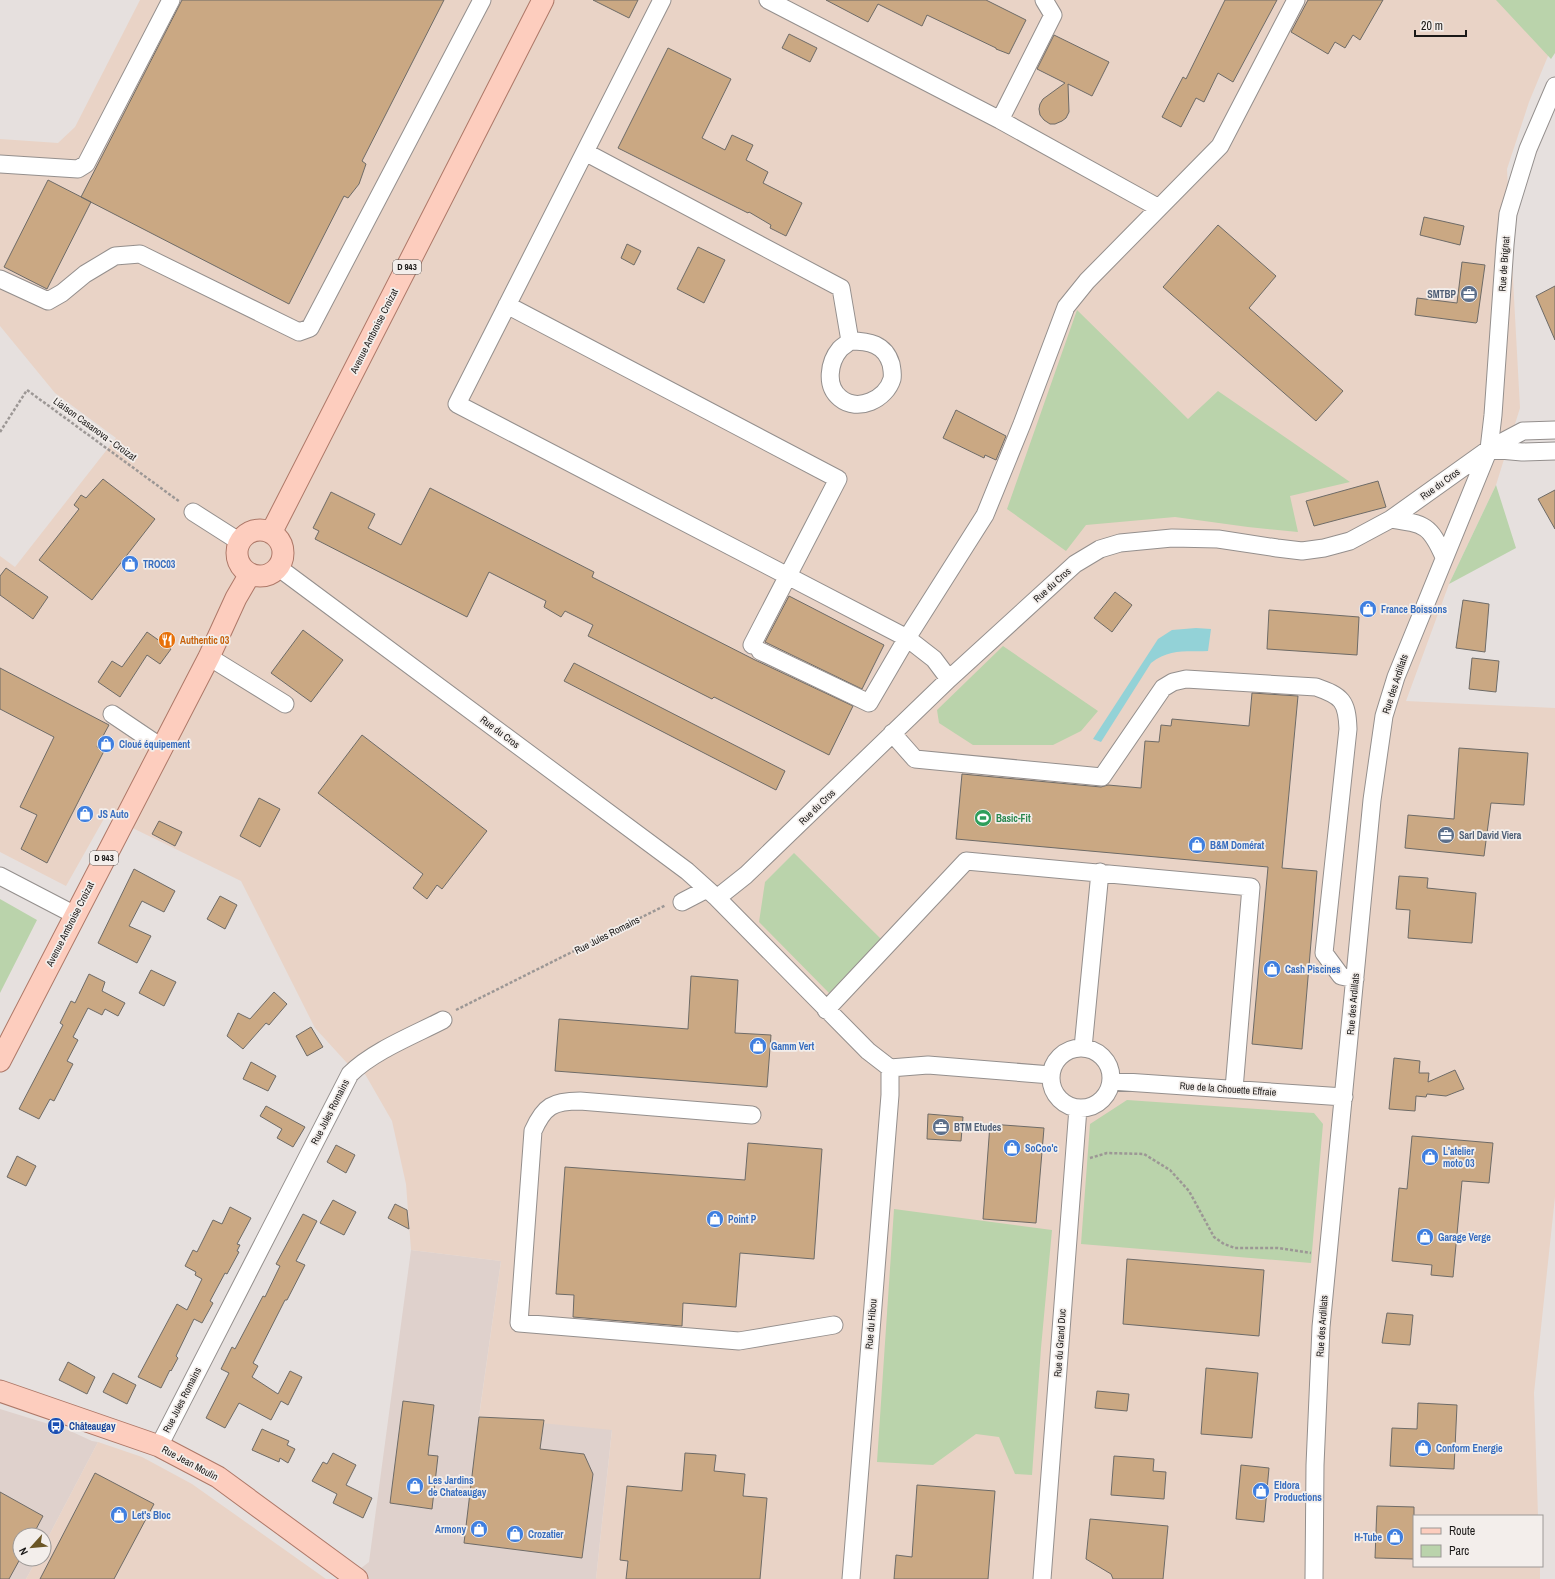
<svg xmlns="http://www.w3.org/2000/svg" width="1555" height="1579" viewBox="0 0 1555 1579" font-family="'Archivo Narrow',sans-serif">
<rect width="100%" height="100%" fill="#e6e0de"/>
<path fill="#dfd1cc" d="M411,1250L501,1261L479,1416L612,1429L596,1579H347L369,1562Z
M0,1409L68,1430L92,1441L98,1442L44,1545V1535H20V1559H37L26,1579H0Z"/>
<path fill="#e9d3c6" d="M140,0H1555V44L1548,56L1529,102L1507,169L1520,408L1496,485L1449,584L1406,701L1555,708V1197L1534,1393L1538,1516H1414V1566H1540V1579H596L612,1430L479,1417L501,1261L411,1250L406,1184L392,1121L365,1074L347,1063L315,1028L241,881L106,815L66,886L0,852V556L15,567L116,438L55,393L0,326V139L58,143L75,127Z
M98,1442L142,1457L192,1484L326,1579H26L37,1559H44V1545Z"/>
<path fill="#bad3ab" d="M1496,0H1555V53L1551,59Z
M1077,310L1188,419L1218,391L1350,482L1290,496L1298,532L1248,527L1175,517L1086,525L1066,551L1007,509Z
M1496,485L1516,548L1449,584Z
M1003,646L1098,711L1081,731L1053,745H973L939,723L937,710Z
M794,853L881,939L829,993L759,922L765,882Z
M0,899L37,920L0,993Z
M1127,1100L1314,1113L1323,1124L1311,1263L1081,1244L1090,1124Z
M894,1209L1052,1230L1041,1348L1032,1475L1015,1474L999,1437L976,1434L933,1465L877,1462Z"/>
<path fill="#93d2d7" d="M1196,628L1211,629L1208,651C1186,652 1170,648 1151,663L1101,742L1093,739L1158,639L1172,630Z"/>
<path fill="#caa883" stroke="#6e6b67" d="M182,0H444L362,161L366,164L359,184L348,198L344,196L289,304L81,197Z
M593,0H638L629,18Z
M826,0H986L1026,20L1009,54L996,49V48L927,15L922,26L878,4L868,22Z
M1225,0H1277L1233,82L1218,73L1204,102L1196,98L1181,127L1162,117L1183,77L1186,79Z
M1308,0H1383L1360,40L1353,35L1345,48L1335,42L1328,54L1291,32Z
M789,34L817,48L810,62L782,48Z
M1054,35L1109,62L1092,96L1068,84L1069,112L1066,118L1062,121L1055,124H1050L1044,120L1040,115L1039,109L1040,104L1043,99L1065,83L1037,69Z
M668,48L731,79L702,138L725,150L732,135L753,145L746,160L768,172L763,183L802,203L786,236L770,228L771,225L749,212L748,213L618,148Z
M48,180L91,202L47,289L4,267Z
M1424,217L1464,226L1460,245L1420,235Z
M1218,225L1276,276L1249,308L1343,391L1316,421L1163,287Z
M627,244L641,251L634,265L621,258Z
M698,247L725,260L704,303L677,289Z
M1462,262L1485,265L1477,322L1476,323L1415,315L1417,298L1457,303Z
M1555,286V340L1536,296Z
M956,410L1006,436L996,460L985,455L984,458L943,438Z
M103,479L155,519L92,600L39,560L79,509L74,505L81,495L86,498Z
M1378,481L1386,507L1314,526L1306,501Z
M430,488L594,572L592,577L755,660L853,706L829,755L714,697L712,699L588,636L593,625L565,611L561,617L544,607L546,601L489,572L467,617L315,539L319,531L313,528L331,492L375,514L368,528L401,545Z
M1555,490V529L1538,499Z
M6,568L48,597L33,619L0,595V576Z
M1115,592L1132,605L1112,632L1094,618Z
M789,596L884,645L862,689L765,642Z
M1463,600L1489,604L1485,652L1456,648Z
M1269,610L1359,617L1357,655L1267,649Z
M303,630L343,660L311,702L271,673Z
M147,632L171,649L160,664L147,655L120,697L98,682L112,661L122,667Z
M1472,658L1499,661L1496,692L1469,689Z
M574,663L785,771L776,790L564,681Z
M0,668L109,725L97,747L104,751L47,863L21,849L37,815L20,807L54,737L0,709Z
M1252,693L1298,696L1282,868L1317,871L1302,1049L1252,1044L1268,867L956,839L962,774L1101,787L1108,785L1141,788L1145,741L1159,742L1161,725L1171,726L1172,719L1249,726Z
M362,735L487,831L442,889L437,885L427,899L413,888L423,874L318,793Z
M1459,748L1528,753L1524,805L1491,803L1484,856L1405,848L1408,815L1454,819Z
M259,798L280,809L260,847L240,836Z
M159,821L182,832L175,846L152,834Z
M134,869L175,891L164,912L142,901L129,926L151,936L137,963L98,943Z
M1399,876L1428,878L1427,888L1476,893L1472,943L1408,938L1410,910L1396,909Z
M220,896L237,905L225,929L207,919Z
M151,970L176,982L164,1006L139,993Z
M89,974L105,982L102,991L125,1003L118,1016L105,1009L102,1015L88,1008L73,1037L78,1040L67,1061L73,1064L54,1101L50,1099L39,1119L19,1109L63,1025L60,1023L71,1001L75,1003Z
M691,976L738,980L735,1033L771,1035L767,1087L555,1071L559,1019L688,1029Z
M274,992L287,1004L269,1025L266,1023L243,1049L227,1036L238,1013L250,1019Z
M311,1027L323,1047L307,1056L296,1036Z
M1394,1058L1420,1061L1419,1073H1429L1428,1082L1455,1070L1464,1089L1446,1096L1427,1094L1426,1097L1416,1096L1415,1111L1389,1109Z
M251,1062L276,1076L268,1091L243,1079Z
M266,1106L305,1127L293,1147L277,1138L282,1129L260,1116Z
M928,1114L963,1117L961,1141L927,1139Z
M990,1124L1044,1128L1036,1223L983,1219Z
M1412,1136L1493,1143L1489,1183L1462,1181L1453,1277L1431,1275L1432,1265L1392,1261L1399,1188L1407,1189Z
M748,1143L822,1149L814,1259L740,1253L736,1307L683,1303L682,1326L573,1317L574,1295L556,1294L565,1167L745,1180Z
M336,1145L355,1155L346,1173L327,1162Z
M17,1156L36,1166L26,1186L7,1177Z
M333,1200L356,1212L344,1235L320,1223Z
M395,1204L407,1210L409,1229L388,1218Z
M230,1207L251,1218L237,1244L240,1245L237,1251L239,1252L227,1274L225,1273L210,1301L213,1303L202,1323L194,1319L176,1356L178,1358L171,1371L170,1370L161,1388L138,1377L177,1304L187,1310L202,1279L195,1275L196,1272L185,1266L193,1250L197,1252L213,1220L222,1224Z
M303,1214L317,1221L296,1261L305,1265L287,1300H285L253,1363L258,1366L252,1377L278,1394L290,1371L302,1377L288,1405L281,1401L271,1420L239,1403L225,1428L206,1418L229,1373L221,1369L232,1347L235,1349L263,1296L265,1297L280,1266L276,1264Z
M1127,1259L1264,1270L1259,1336L1123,1324Z
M1387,1313L1413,1315L1410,1345L1382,1343Z
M68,1362L95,1377L87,1394L59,1380Z
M1206,1368L1258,1373L1252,1438L1201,1434Z
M113,1373L136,1385L127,1404L103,1392Z
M1097,1391L1129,1394L1127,1411L1095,1408Z
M403,1401L434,1405L428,1455L438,1456L432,1509L390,1503Z
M1418,1403L1457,1405L1454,1469L1390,1466L1392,1428L1417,1429Z
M479,1417L544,1420L540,1449L584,1454L593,1474L582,1558L464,1543Z
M262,1429L289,1441L287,1445L295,1449L288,1463L280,1458L279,1462L252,1450Z
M333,1453L356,1465L346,1485L372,1498L363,1518L333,1503L337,1494L312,1481L323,1462L327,1464Z
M685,1453L716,1455L714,1471L745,1474L743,1496L767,1498L760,1579H626L628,1561L620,1560L627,1486L682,1491Z
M1114,1456L1154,1459L1153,1471L1166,1472L1164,1499L1111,1495Z
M1241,1465L1269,1468L1264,1522L1236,1519Z
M95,1473L154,1504L114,1579H40Z
M917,1485L995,1491L988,1579H894L896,1555L912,1557Z
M0,1492L43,1516L33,1535H20V1559L9,1579H0Z
M1377,1506L1414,1507V1559L1375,1558Z
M1090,1519L1168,1526L1163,1579H1113L1111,1574L1086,1559Z"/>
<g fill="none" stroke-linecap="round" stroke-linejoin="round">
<defs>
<path id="minor" d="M662,0L457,404L907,638L934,659L949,679
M768,0L1000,120L1159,208
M1000,120L1053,15L1044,0
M585,152L841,288L850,341C847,344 843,346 840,349C829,362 825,386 840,398C858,413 886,399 892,379C893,373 892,370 891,364C885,344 869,341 850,341
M0,164L78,169L86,164L171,0
M0,279L48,301L62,293L85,274L115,256L140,254L299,332L310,328L482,0
M507,305L838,479L752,645
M1489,449L1522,452L1555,451
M193,512L240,542
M1391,519C1425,524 1430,525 1444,557
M279,568L687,871L717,898L868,1051L890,1068
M760,651L869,703L907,638L985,515L1022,424L1066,307L1087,281L1220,146L1296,0
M209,657L285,704
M112,714L161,747
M892,733L915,759L1102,777L1163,688L1173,682L1186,679L1316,687C1342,696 1347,701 1348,729L1324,953L1341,976L1355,979
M0,876L75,915
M717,898L746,875L949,679L1075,564L1100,549L1120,543L1172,538L1218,539L1277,548L1302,551L1324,548L1350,541L1391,519L1489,449L1523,431L1555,430
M682,902L707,889
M826,1010L966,861L1251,887L1234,1089
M1083,1048L1100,872
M1051 1078a30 30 0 1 1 60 0a30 30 0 1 1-60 0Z
M890,1068L928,1065L1051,1075
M1111,1081L1344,1097
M752,1115L580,1101C553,1101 544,1106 533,1131L519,1323L739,1341L834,1325
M159,1446L350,1074C373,1051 414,1035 443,1020
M851,1579L890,1095V1068
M1042,1579L1078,1108
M1314,1579L1315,1465L1321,1327L1372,800L1384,716L1396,677L1489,449L1493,415L1505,245L1508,214L1528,149L1555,86"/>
<path id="major" d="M237 553a23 23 0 1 1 46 0a23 23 0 1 1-46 0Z
M271,533L543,0
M0,1061L209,657L236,598L250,574
M0,1391L159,1446L218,1477L357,1579"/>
</defs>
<use href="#minor" stroke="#948f8d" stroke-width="19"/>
<use href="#major" stroke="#ad7868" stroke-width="23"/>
<path stroke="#9c9795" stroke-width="2.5" stroke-dasharray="3 2" stroke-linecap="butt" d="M0,432L27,390L180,502
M456,1010L666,905
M1090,1158L1107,1153L1144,1154L1170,1170L1189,1191L1214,1237L1224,1244L1235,1248H1278L1311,1253"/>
<use href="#minor" stroke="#fff" stroke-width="17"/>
<use href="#major" stroke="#fdcdbe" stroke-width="21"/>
</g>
<defs>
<symbol id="office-disc" viewBox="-11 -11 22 22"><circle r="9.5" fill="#5c6f8a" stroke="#f3eeeb"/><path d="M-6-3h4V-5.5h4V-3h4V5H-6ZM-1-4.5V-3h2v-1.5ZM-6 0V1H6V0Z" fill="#fff"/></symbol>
<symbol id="shop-disc" viewBox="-11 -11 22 22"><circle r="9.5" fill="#3f7fe0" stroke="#f3eeeb"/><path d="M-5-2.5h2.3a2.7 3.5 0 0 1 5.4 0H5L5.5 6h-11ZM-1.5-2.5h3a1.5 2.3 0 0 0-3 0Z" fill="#fff"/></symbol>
<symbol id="restaurant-disc" viewBox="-11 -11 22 22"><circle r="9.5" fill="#e8710a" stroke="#f3eeeb"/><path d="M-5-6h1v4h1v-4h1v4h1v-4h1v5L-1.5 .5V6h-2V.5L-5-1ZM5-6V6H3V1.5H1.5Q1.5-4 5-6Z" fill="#fff"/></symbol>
<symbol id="stadium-disc" viewBox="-11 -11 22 22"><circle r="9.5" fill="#2e9e5b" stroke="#f3eeeb"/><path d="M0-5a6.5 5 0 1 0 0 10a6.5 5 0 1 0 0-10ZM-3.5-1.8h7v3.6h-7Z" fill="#fff"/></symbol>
<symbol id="bus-disc" viewBox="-11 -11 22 22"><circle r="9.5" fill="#1a4fb4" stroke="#f3eeeb"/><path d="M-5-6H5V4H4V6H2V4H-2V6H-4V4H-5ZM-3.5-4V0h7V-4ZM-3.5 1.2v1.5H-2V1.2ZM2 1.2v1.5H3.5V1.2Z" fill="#fff"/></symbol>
</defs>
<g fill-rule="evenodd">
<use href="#office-disc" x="1459" y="284" width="20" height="20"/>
<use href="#shop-disc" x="120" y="554" width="20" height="20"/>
<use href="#shop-disc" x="1358" y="599" width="20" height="20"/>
<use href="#restaurant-disc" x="157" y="630" width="20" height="20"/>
<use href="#shop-disc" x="96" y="734" width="20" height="20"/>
<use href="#shop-disc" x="75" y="804" width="20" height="20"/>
<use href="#stadium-disc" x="973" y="808" width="20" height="20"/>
<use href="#office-disc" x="1436" y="825" width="20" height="20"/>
<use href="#shop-disc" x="1187" y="835" width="20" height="20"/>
<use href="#shop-disc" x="1262" y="959" width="20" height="20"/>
<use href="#shop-disc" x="748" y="1036" width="20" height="20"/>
<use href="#office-disc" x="931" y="1117" width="20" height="20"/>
<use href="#shop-disc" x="1002" y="1138" width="20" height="20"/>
<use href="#shop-disc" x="1420" y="1147" width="20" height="20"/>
<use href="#shop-disc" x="705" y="1209" width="20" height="20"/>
<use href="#shop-disc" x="1415" y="1227" width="20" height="20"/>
<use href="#bus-disc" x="46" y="1416" width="20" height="20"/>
<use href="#shop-disc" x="1413" y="1438" width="20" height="20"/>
<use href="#shop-disc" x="405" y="1476" width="20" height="20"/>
<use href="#shop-disc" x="1251" y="1481" width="20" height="20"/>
<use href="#shop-disc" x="109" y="1505" width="20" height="20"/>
<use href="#shop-disc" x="469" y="1519" width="20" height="20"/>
<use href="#shop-disc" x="505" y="1524" width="20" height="20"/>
<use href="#shop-disc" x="1385" y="1527" width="20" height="20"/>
</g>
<g text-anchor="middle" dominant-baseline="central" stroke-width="3.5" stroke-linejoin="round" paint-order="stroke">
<g fill="#f3eeeb" stroke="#5b5857" stroke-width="1">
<rect x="393" y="260" width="28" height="14" rx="3"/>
<rect x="90" y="851" width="28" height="14" rx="3"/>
</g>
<g font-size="9" font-weight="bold" fill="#1a1817">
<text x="407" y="267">D 943</text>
<text x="104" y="858">D 943</text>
</g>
<g font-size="10" fill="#1a1817" stroke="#f3eeeb">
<text transform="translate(1504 264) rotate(-86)">Rue de Brignat</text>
<text transform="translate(374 331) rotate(-63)">Avenue Ambroise Croizat</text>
<text transform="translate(95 429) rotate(36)">Liaison Casanova - Croizat</text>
<text transform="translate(1440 484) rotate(-36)">Rue du Cros</text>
<text transform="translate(1052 585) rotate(-42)">Rue du Cros</text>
<text transform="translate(1395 684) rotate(-72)">Rue des Ardillats</text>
<text transform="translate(500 732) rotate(37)">Rue du Cros</text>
<text transform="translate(817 807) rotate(-44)">Rue du Cros</text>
<text transform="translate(70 924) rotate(-63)">Avenue Ambroise Croizat</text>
<text transform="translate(607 935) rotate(-27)">Rue Jules Romains</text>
<text transform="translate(1353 1004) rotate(-85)">Rue des Ardillats</text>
<text transform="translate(1228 1089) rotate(4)">Rue de la Chouette Effraie</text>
<text transform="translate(330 1112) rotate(-63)">Rue Jules Romains</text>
<text transform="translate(871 1324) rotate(-85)">Rue du Hibou</text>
<text transform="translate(1322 1326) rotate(-86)">Rue des Ardillats</text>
<text transform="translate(1060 1343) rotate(-86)">Rue du Grand Duc</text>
<text transform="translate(182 1400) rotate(-63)">Rue Jules Romains</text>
<text transform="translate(190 1463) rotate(28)">Rue Jean Moulin</text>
</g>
<g font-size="10" font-weight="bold" fill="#4e5e75" stroke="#f3eeeb" text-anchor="start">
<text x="1456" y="294" text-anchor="end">SMTBP</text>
<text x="1459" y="835">Sarl David Viera</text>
<text x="954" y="1127">BTM Etudes</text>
</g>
<g font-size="10" font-weight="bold" fill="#366cbe" stroke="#f3eeeb" text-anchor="start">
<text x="143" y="564">TROC03</text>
<text x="1381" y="609">France Boissons</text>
<text x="119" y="744">Cloué équipement</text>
<text x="98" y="814">JS Auto</text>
<text x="1210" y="845">B&amp;M Domérat</text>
<text x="1285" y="969">Cash Piscines</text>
<text x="771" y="1046">Gamm Vert</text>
<text x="1025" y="1148">SoCoo'c</text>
<text x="1443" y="1151">L'atelier<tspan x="1443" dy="12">moto 03</tspan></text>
<text x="728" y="1219">Point P</text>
<text x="1438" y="1237">Garage Verge</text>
<text x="1436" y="1448">Conform Energie</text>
<text x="428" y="1480">Les Jardins<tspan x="428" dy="12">de Chateaugay</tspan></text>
<text x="1274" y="1485">Eldora<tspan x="1274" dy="12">Productions</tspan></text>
<text x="132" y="1515">Let's Bloc</text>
<text x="466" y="1529" text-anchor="end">Armony</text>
<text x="528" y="1534">Crozatier</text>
<text x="1382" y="1537" text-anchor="end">H-Tube</text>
</g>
<g font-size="10" font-weight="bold" fill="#c56008" stroke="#f3eeeb" text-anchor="start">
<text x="180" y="640">Authentic 03</text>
</g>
<g font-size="10" font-weight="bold" fill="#27864d" stroke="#f3eeeb" text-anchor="start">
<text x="996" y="818">Basic-Fit</text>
</g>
<g font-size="10" font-weight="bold" fill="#164399" stroke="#f3eeeb" text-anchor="start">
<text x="69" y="1426">Châteaugay</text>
</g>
</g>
<rect x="1413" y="1515" width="130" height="52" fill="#f3eeeb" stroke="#9c9896"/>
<rect x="1421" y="1528" width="20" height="6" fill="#fdcdbe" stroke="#9c9896"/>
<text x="1449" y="1535" font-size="12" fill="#1a1817">Route</text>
<rect x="1421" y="1545" width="20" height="12" fill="#bad3ab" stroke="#9c9896"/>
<text x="1449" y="1555" font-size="12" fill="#1a1817">Parc</text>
<g transform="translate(32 1547) rotate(243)"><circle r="19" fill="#f3eeeb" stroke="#9c9896"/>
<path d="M0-3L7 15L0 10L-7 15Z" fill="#6b5625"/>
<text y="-6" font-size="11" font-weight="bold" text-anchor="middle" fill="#1a1817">N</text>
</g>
<path d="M1415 30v6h51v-6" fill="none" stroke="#1a1817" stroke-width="2"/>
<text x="1421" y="30" font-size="12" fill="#1a1817" stroke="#f3eeeb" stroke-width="3" paint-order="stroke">20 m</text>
</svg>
